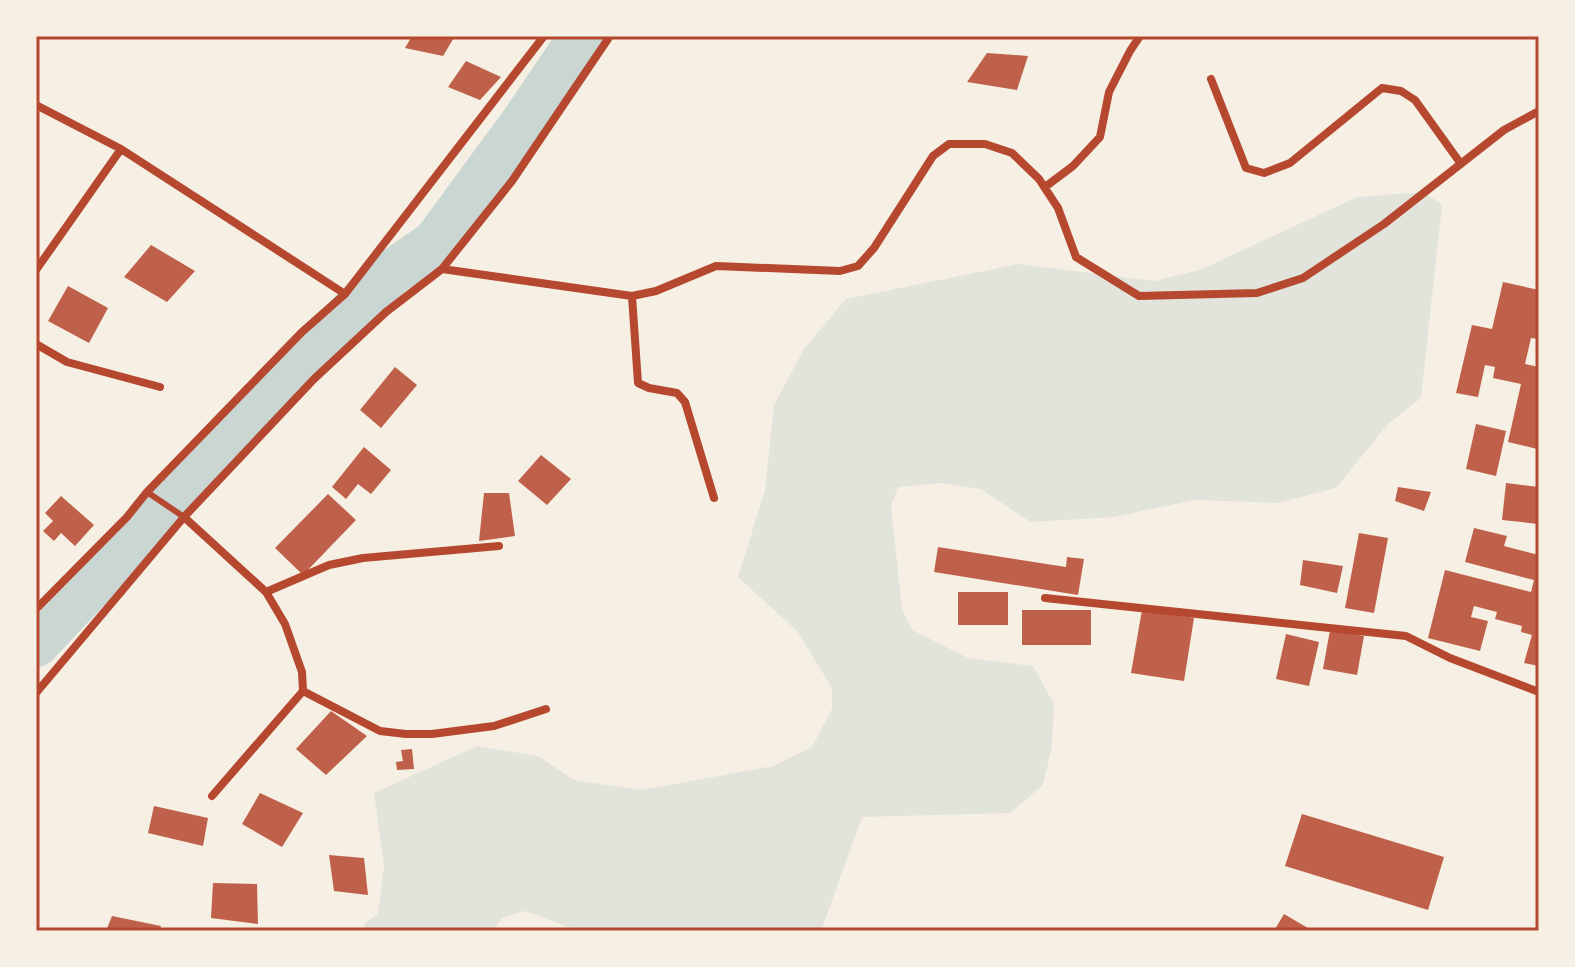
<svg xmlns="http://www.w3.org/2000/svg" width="1575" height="967" viewBox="0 0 1575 967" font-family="Figtree,sans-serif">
<rect width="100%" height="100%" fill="#f6efe4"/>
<path fill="#e2e4dc" d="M1424,192L1442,205L1421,398L1388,424L1336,488L1277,503L1194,500L1114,517L1030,522L981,489L940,483L898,487L891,506L902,609L912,630L968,658L1033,666L1054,704L1052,746L1043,785L1010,813L862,817L821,931H578L526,911L502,918L493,931H362L366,922L378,914L384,867L374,793L477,746L538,756L574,780L641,790L773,766L812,747L832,709V688L798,632L738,577L765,490L774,405L804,349L846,299L1018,264L1154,281L1200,270L1357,197Z"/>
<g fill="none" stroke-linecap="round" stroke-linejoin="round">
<path stroke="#c9d6d2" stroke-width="46" d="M36,644L315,349L390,274L435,243L526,119L582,36"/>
</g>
<path fill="#bf614a" d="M412,36H455L443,56L405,48Z
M987,53L1028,56L1017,90L967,82Z
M466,61L501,77L480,100L448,87Z
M151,245L195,271L167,302L124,277Z
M1503,282L1539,290V339L1531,338L1525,364L1539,367L1537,449L1508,442L1521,384L1493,378L1495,367L1485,365L1478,397L1456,393L1472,325L1492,329Z
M68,286L108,308L89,343L48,321Z
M395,367L417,385L381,428L360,410Z
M1476,424L1506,431L1496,476L1466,469Z
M364,447L391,470L371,494L358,484L346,499L332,487Z
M541,455L571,479L547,505L518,481Z
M1506,483L1539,487V524L1502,520Z
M1398,487L1431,492L1424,511L1395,501Z
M484,493H509L515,536L479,541Z
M328,494L356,520L303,575L275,548Z
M61,496L94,525L75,546L61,533L54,541L43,531L53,521L45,513Z
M1474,528L1507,536L1504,546L1539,555V666L1524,663L1532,635L1521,632L1522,626L1495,619L1497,612L1474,606L1471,617L1488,621L1480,651L1428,638L1445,570L1531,592L1534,580L1465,562Z
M1359,533L1388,538L1374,613L1345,608Z
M938,547L1066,567L1067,557L1084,559L1078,595L934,572Z
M1303,560L1343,566L1337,593L1300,585Z
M958,592H1008V625H958Z
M1022,610H1091V645H1022Z
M1142,610L1194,618L1184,681L1131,673Z
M1330,630L1364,636L1357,675L1323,669Z
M1286,634L1319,642L1309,686L1276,679Z
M331,711L367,736L326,775L296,749Z
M412,749L414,769L397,770L396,762L403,761L401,750Z
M260,793L303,813L282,847L242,824Z
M154,806L208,818L203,846L148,833Z
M1302,814L1444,857L1428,910L1285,866Z
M329,855L364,858L368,895L334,891Z
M213,883L257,884L258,924L211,918Z
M1284,914L1313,931H1274Z
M112,916L161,926L160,931H106Z"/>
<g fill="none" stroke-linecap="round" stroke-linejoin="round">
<path stroke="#b5482f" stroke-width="6" d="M147,492L184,517"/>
<path stroke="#b5482f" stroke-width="8" d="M1211,79L1246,168L1264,173L1290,163L1382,88L1401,91L1415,100L1461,164
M36,105L121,149L345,294
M1045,187L1073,166L1100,137L1109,92L1130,51L1140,36
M442,269L632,296L656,291L716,266L840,271L858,266L874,248L933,156L949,144H985L1012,153L1039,179L1058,208L1076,257L1139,296L1257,293L1303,278L1384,224L1504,130L1539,111
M36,270L121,149
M632,296L638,383L649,388L677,393L685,402L714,498
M36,344L67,362L160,387
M184,517L266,592L285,624L302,672L303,691L212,796
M266,592L329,565L363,558L499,546
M1045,598L1406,636L1450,658L1539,692
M36,609L127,517L147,492L302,332L345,294L544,36
M303,691L380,731L406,734H432L494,726L546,709
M36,693L184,517L314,379L386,312L442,269L512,181L610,36"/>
</g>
<rect width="1575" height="967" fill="none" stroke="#f6efe4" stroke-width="76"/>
<rect x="38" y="38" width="1499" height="891" fill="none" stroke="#b5482f" stroke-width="3"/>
</svg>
